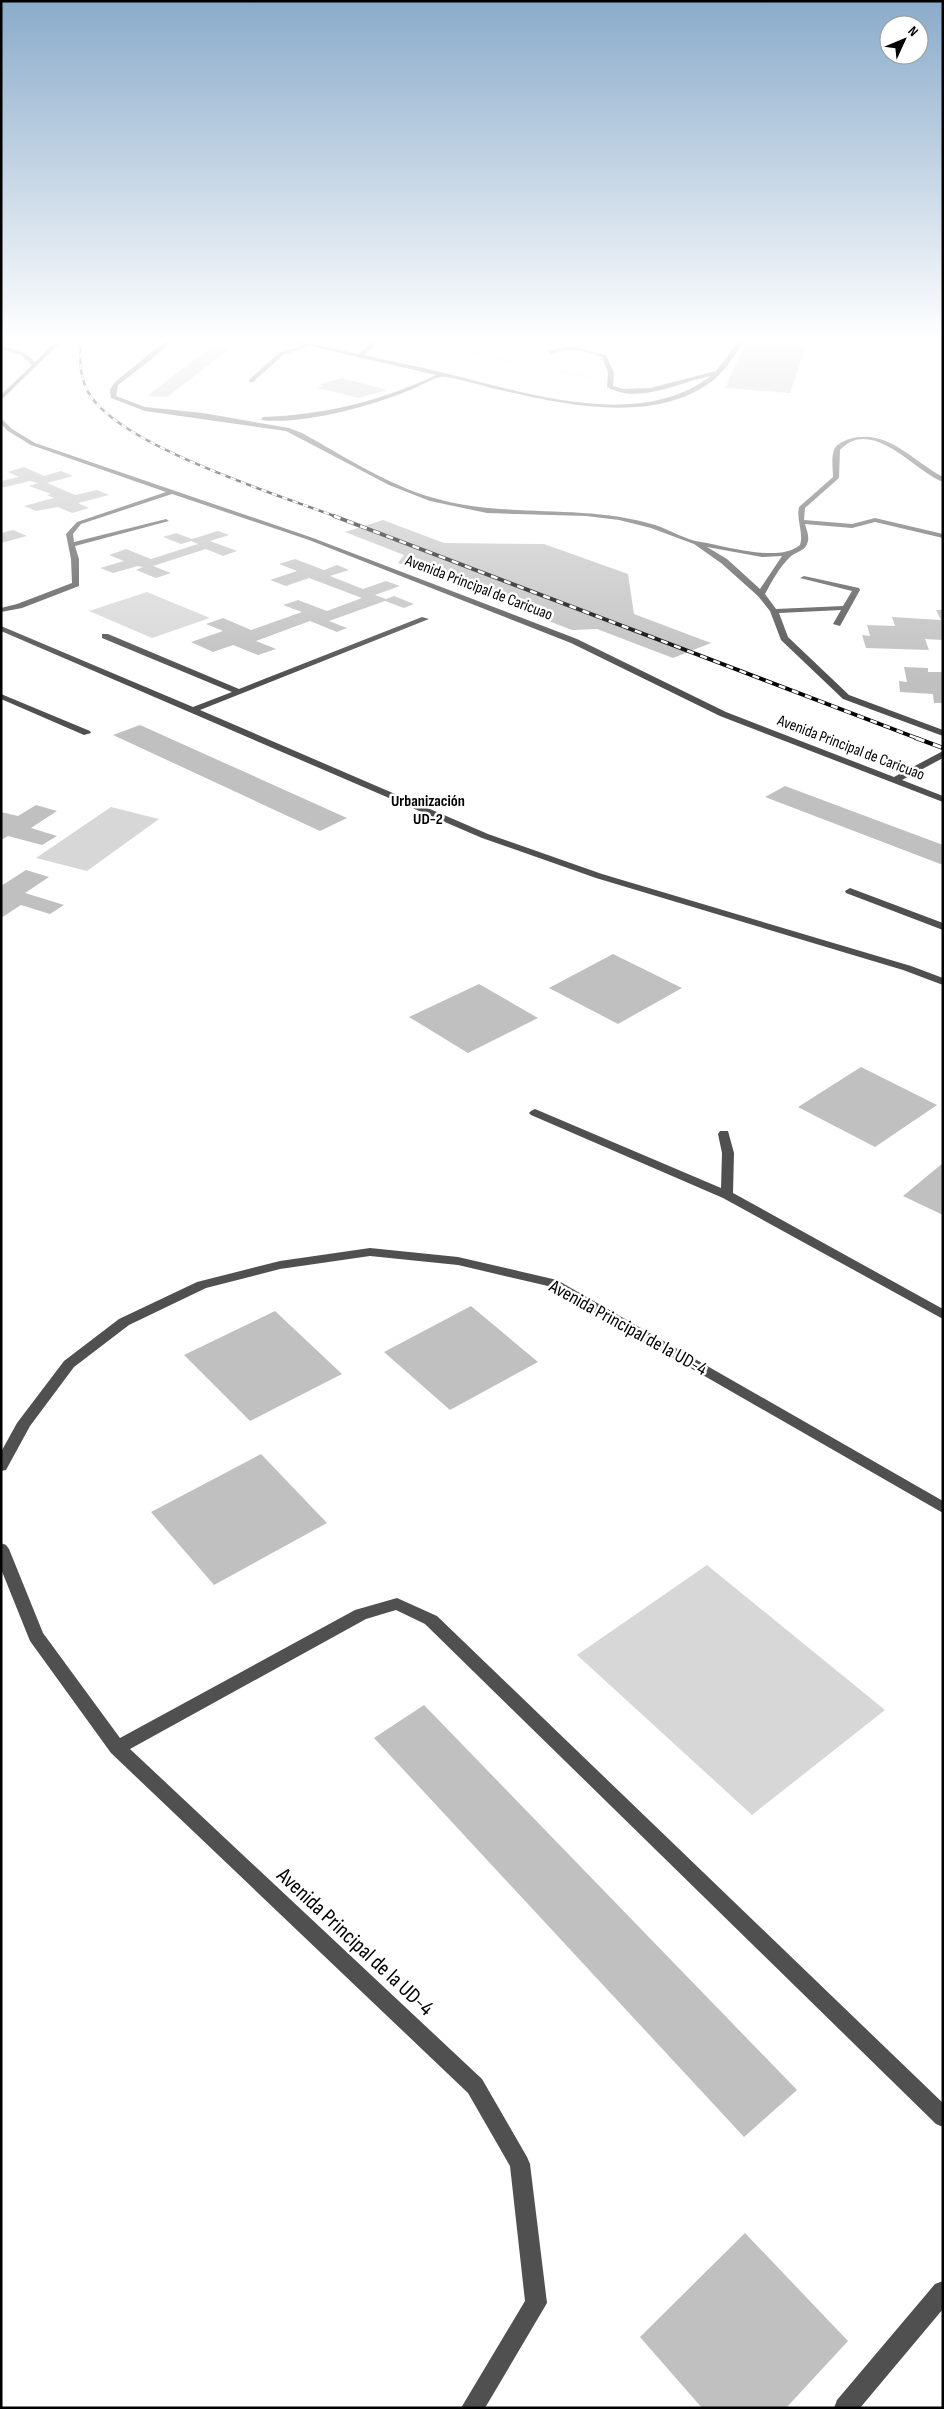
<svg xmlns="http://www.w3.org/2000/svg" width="944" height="2409" viewBox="0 0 944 2409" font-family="'Sofia Sans Condensed',sans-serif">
<rect width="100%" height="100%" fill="#fff"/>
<path fill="#d7d7d7" d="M147,592L210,618L152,638L89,611Z
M111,807L159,819L87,871L36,858Z
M707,1565L885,1710L752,1815L577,1655Z"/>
<path fill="#c0c0c0" d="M746,342L806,346L790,393L725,388Z
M212,346L231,348L167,397L147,396Z
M342,378L380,388L387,390L358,398L317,388L324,386L320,384Z
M24,467L44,476L61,471L73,476L47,483L75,495L97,490L109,495L78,503L89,508L72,513L58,507L36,511L24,506L54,498L47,495L51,494L29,486L38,483L30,481L1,488V481L19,477L8,472Z
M383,520L444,543L544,544L628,574L634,614L711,643L673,658L597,629L572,630L523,611L524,605L459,580H443L398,563L404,555L345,532Z
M13,530L27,536L1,543V533Z
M218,531L229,535L210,541L237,551L223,556L206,549L153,566L171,573L156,578L136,570L143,567L138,566L113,573L100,568L124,561L109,555L126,549L151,559L198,544L191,541L181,544L163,537L176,533L192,539Z
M295,559L324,570L337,565L349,570L330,576L363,589L386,581L400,586L375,595L386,599L394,596L414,604L404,608L385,601L329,621L347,628L337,632L310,621L256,641L276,649L258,655L233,645L213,652L191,642L223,631L206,624L223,618L251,630L302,612L283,605L298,600L327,611L362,598L309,578L286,586L270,580L297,571L279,564Z
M936,610H943V640L925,639L929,650L866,648L862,635L870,636L867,625L895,626L892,617L941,620Z
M904,667L928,668V672H943V703H934L933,694L900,692L899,681L907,682Z
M140,725L347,818L320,831L113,735Z
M785,786L943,845V865L765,797Z
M36,805L57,811L31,828L57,836L42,845L8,836L1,840V812L18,816Z
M26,870L49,877L25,893L64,905L50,914L21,905L1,918V886Z
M613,954L682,988L618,1024L549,988Z
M479,984L538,1018L468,1053L409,1017Z
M861,1067L937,1105L875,1147L798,1107Z
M943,1163V1215L903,1196Z
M471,1306L538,1362L450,1410L384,1352Z
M275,1311L342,1374L250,1421L184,1355Z
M261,1454L327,1523L214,1585L151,1512Z
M424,1705L797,2090L744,2137L374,1738Z
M745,2233L848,2341L786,2408H702L640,2337Z"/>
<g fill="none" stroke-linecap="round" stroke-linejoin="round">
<path stroke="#727272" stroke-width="1" stroke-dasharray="0.5 1" stroke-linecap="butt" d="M620,345L633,348L624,352
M466,351L538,367
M559,371L590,377"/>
<path fill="#505050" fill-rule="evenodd" d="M55,342H61L1,400V395L32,365L21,355L1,349V345L25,353L35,362Z
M164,342H170L158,354L118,385L116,396L145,407L203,413L289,428L302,433C344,456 387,485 434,498C506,519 583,503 655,525C670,530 686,540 701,542C726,546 779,563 800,545C804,533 796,520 799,507L833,477C833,469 831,458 834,450C836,444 844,441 849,439C888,428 912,461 943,477V482C914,471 872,416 840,450L839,478L805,508L804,520L852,524L875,518L943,534V538L875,522L852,528L805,524C807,531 810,538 807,544C804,552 794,552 789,558C779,568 772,581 765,594L776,609L843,606L852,591L800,578L804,576L859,588L860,590L840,626L833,624L841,610L779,613L788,637L849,695L943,730V736L843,699L781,640L770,611L758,596L721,563L694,544L651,528L619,520L586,516L487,513L430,501L389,485L286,431L145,411L111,398L110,390L114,383ZM707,547L762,557L782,556L760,589L727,559Z
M295,342H305L358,354L369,345L368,342H374V346L363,355C390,361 418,366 444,373C524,392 637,432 711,376C680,382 638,405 607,387L608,373L602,357C584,350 569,347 551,354L549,351L570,346L606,355L614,373L613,386L624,389L650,388L716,371L738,342H744C735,354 727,368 716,378C657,427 562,404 496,389C486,387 448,375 440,377C429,380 417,388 405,392C368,407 301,425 261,420L263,417C323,415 382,401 436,375L310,346L283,355L253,382H249V380L279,353L304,345Z
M1,418L12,429L35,443L313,538L577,639L726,712L894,777L943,751V758L902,780L943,796V802L720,716L571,643L309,540L172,494L81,524L73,534L74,542L166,519L169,521L75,546L79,559V586L22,608L1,612V608L17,604L72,583L71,559L66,534L77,522L166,492L31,445L8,431L1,424Z
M422,617L429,619L200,710L488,834L602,874L911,966L943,978V985L903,970L596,878L482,838L1,631V626L193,707L232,692L102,638V634H108L239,689Z
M1,694L90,731L91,733L84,735L1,699Z
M850,888L943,923V930L846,893L845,891Z
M535,1109L721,1188L722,1153L718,1134L720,1131H728L734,1153L733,1193L943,1309V1319L723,1198L531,1115L529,1113L531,1111Z
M370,1248L458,1257L557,1280L943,1501V1513L548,1286L458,1265L370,1256L280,1269L206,1288L129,1325L74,1367L30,1426L6,1470L1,1471V1452L17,1423L64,1361L119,1319L197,1282L280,1261Z
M1,1543L6,1545L9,1549L43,1633L120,1738L355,1610L397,1598L437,1616L943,2103V2127L936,2124L425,1624L396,1610L366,1619L130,1749L482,2079L527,2157L530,2164L547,2303L485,2408H461L525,2301L510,2166L468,2093L111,1753L30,1641L1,1569Z
M943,2281V2309L860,2408H834L837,2400L935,2284Z"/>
<defs>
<path id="rail-far2" d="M81,342C80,359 79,374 87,390C113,444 279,495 337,517"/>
<path id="rail-far1" d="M334,516L919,739"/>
<path id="rail" d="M916,738L943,748"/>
</defs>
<use href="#rail-far2" stroke="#000" stroke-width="2.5"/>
<use href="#rail-far1" stroke="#000" stroke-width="4"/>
<use href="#rail" stroke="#000" stroke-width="4.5"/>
<use href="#rail-far2" stroke="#fff" stroke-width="2" stroke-dasharray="5.5" stroke-linecap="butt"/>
<use href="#rail-far1" stroke="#fff" stroke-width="2.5" stroke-dasharray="7" stroke-linecap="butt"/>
<use href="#rail" stroke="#fff" stroke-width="3" stroke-dasharray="9" stroke-linecap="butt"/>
</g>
<linearGradient id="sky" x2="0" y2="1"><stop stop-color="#8aabca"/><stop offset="0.5" stop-color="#fff"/><stop offset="1" stop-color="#fff" stop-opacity="0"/></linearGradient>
<rect width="944" height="679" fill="url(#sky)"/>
<g text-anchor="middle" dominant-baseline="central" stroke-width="5" stroke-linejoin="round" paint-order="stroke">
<g font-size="16" fill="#000" stroke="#fff">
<text transform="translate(479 588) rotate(21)">Avenida Principal de Caricuao</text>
<text transform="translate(851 748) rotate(21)">Avenida Principal de Caricuao</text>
</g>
<g font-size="16" font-weight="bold" fill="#000" stroke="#fff">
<text x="428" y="801">Urbanización<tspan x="428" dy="18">UD-2</tspan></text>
</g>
<g font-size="19" fill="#000" stroke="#fff">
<text transform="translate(628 1328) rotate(29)">Avenida Principal de la UD-4</text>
</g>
<g font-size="22" fill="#000" stroke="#fff">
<text transform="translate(355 1942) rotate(43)">Avenida Principal de la UD-4</text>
</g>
</g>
<rect width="944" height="2409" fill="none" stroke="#000000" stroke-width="5"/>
<g transform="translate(904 40) rotate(46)"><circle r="24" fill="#ffffff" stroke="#999999"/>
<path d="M0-4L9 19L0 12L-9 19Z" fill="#000000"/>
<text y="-8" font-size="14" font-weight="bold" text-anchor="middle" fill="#000000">N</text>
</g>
</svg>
